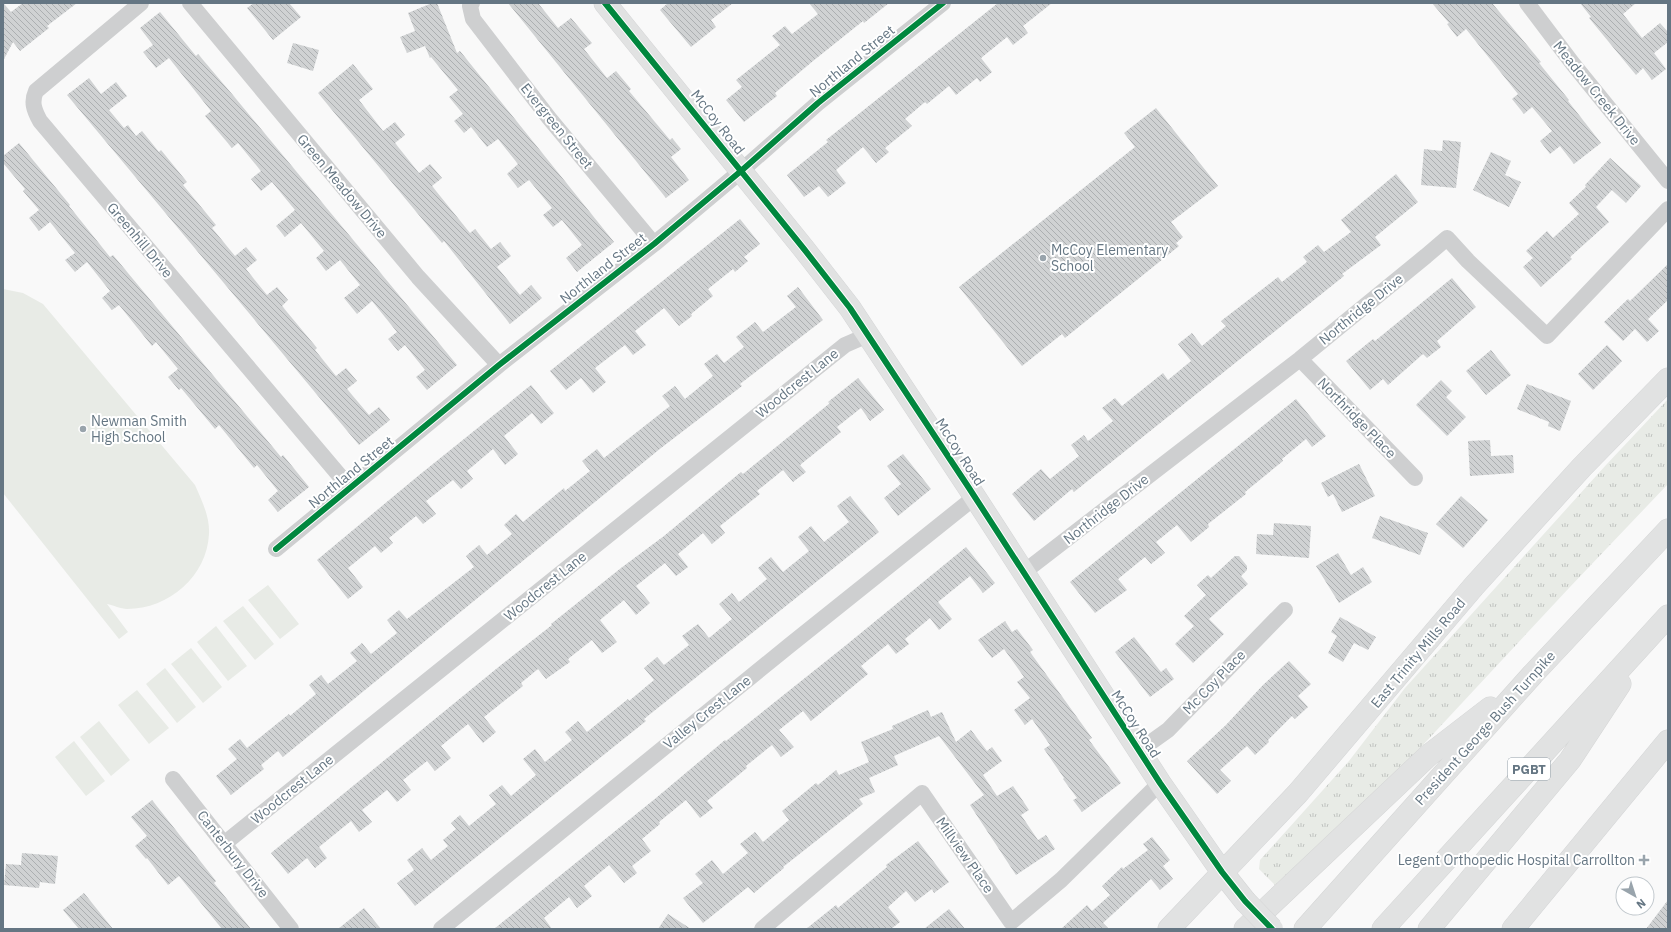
<svg xmlns="http://www.w3.org/2000/svg" width="1671" height="932" viewBox="0 0 1671 932" font-family="'IBM Plex Sans',sans-serif">
<defs>
<pattern id="grass-tufts" width="24" height="20" patternUnits="userSpaceOnUse"><rect width="24" height="20" fill="#e8ebe6"/><path d="M3 7l-1-3M5 7V3M7 7l1-3M15 17l-1-3M17 17v-4M19 17l1-3" fill="none" stroke="#c0c3c0"/></pattern>
<pattern id="building-back-hatch" width="6" height="6" patternUnits="userSpaceOnUse"><rect width="6" height="6" fill="#d0d2d3"/><path d="M-1 5l2 2M0 0l6 6M5-1l2 2" fill="none" stroke="#acafb1"/></pattern>
</defs>
<rect width="100%" height="100%" fill="#f9f9f9"/>
<path fill="url(#grass-tufts)" d="M1668,399V484L1569,588L1395,775L1275,885L1259,869L1260,860L1349,761L1405,688L1606,465Z"/>
<path fill="#e8ebe6" d="M3,289L23,293L43,304L195,485C202,501 210,517 209,534C207,576 169,609 127,609C121,609 113,605 107,604L128,632L119,639L3,493Z
M268,585L299,624L280,639L248,600Z
M243,606L274,644L255,660L223,621Z
M216,626L247,666L228,681L197,642Z
M191,648L222,687L203,703L171,664Z
M165,668L196,707L177,723L146,684Z
M137,690L169,728L149,744L118,705Z
M99,721L130,760L111,776L80,737Z
M74,741L105,781L86,796L55,757Z"/>
<path fill="url(#building-back-hatch)" d="M3,3L11,12L23,3H77L47,26L49,28L20,51L13,42L3,61Z
M254,3H289L301,17L273,40L247,8Z
M432,3H437L457,53L460,51L614,242L577,272L566,258L582,245L562,220L553,227L543,215L552,208L529,180L518,188L507,174L518,164L498,139L487,147L471,127L464,133L454,121L463,114L449,97L458,90L431,57L430,58L425,46L407,53L400,37L415,31L408,13Z
M508,3H538L558,28L571,18L592,43L584,49L607,78L616,71L631,89L629,91L670,140L672,138L681,149L671,157L689,180L666,198Z
M668,3H733L711,20L716,27L691,47L660,10Z
M809,3H889L864,23L863,21L813,61L775,93L777,96L744,122L726,100L742,87L736,80L780,45L772,36L785,26L792,34L818,14Z
M998,3H1052L1023,26L1028,33L1013,45L1007,37L981,58L992,72L980,82L977,78L956,95L949,86L927,104L925,102L905,119L912,126L885,148L889,152L876,163L863,147L836,170L846,183L828,197L819,186L804,197L787,175L828,142L826,140Z
M1432,3H1492L1541,62L1539,63L1569,100L1568,101L1601,143L1574,164L1560,146L1550,154L1540,141L1552,131L1532,107L1524,114L1512,99L1518,94L1466,29L1457,37L1447,24L1449,23Z
M1580,3H1636L1623,14L1642,38L1660,23L1668,32V42L1654,53L1666,69L1652,80L1643,68L1636,75L1589,18L1591,17Z
M160,12L196,56L198,54L232,94L457,365L427,390L416,377L425,370L405,345L398,351L388,339L397,332L372,301L357,314L344,298L360,285L340,260L326,271L316,258L324,251L301,223L285,237L276,226L295,210L272,182L261,191L251,179L261,171L238,143L232,148L205,116L211,111L169,58L156,68L143,52L153,45L140,28Z
M293,43L319,50L313,71L287,63Z
M353,64L373,89L359,100L383,131L395,122L405,135L395,143L419,173L430,164L442,178L432,186L470,233L475,229L491,249L500,242L511,256L497,267L520,295L531,285L542,298L510,324L444,241L442,243L318,93Z
M89,78L101,94L116,82L127,96L109,110L124,128L128,125L136,136L142,131L159,152L161,150L187,182L183,185L216,225L212,228L235,256L246,247L257,260L246,269L267,295L277,287L288,300L282,306L317,348L315,350L336,376L346,368L357,381L347,389L369,415L379,407L390,420L359,445L67,95Z
M1156,108L1218,186L1171,222L1183,237L1176,243L1179,246L1065,338L1062,334L1022,366L959,287L1135,147L1124,133Z
M1443,140L1461,142L1456,188L1421,185L1424,149L1442,151Z
M19,143L70,205L69,206L110,257L113,255L281,457L283,455L309,487L278,512L268,500L278,491L257,465L254,468L219,425L215,429L181,388L179,390L168,377L178,369L156,342L152,346L119,305L112,310L102,298L110,291L87,262L75,272L65,260L75,253L50,222L39,231L29,218L39,210L23,191L25,189L3,163V156Z
M1491,152L1511,161L1505,175L1521,182L1509,207L1473,190Z
M1610,158L1641,186L1626,203L1612,190L1596,207L1609,222L1570,257L1572,259L1541,287L1523,267L1533,258L1526,251L1547,231L1553,238L1579,214L1569,203L1586,187L1585,185Z
M1396,174L1418,202L1375,237L1381,245L1342,274L1344,276L1074,492L1072,489L1034,521L1012,494L1041,469L1050,479L1079,456L1071,445L1084,435L1088,441L1113,421L1102,408L1115,398L1122,406L1163,373L1168,380L1191,361L1178,344L1192,333L1202,346L1226,326L1221,321L1278,277L1282,282L1307,262L1303,257L1318,245L1324,252L1351,232L1341,220Z
M740,219L760,244L744,257L748,261L735,272L733,269L708,289L713,296L691,314L692,316L679,326L664,308L635,331L646,345L633,355L625,345L595,368L606,382L593,393L581,378L566,390L550,371Z
M1668,264V300L1648,319L1659,331L1647,342L1635,329L1623,341L1604,322L1628,299L1630,301Z
M1452,278L1476,307L1437,341L1441,347L1427,358L1423,354L1388,385L1383,379L1370,390L1346,361L1373,339L1375,341Z
M798,287L823,320L740,384L742,386L661,448L283,757L278,751L261,765L264,769L231,795L216,776L237,759L228,749L240,739L247,748L289,714L290,716L316,694L309,685L321,675L328,684L357,661L350,653L362,643L371,654L397,633L387,620L399,610L407,619L474,567L466,556L479,545L487,555L512,534L504,525L516,514L523,522L564,488L565,491L590,471L582,461L597,449L604,458L670,406L662,396L675,386L685,399L713,376L704,364L717,354L724,363L744,347L736,337L755,322L763,332L796,307L787,296Z
M1607,345L1622,361L1593,390L1578,374Z
M1491,350L1511,375L1486,395L1466,371Z
M858,378L884,410L870,421L861,408L837,427L841,432L800,465L806,472L793,482L783,470L757,491L760,494L720,526L725,533L712,544L703,533L678,554L688,567L676,576L665,563L636,586L650,603L636,615L624,600L600,620L617,642L602,653L592,640L568,659L570,662L546,679L538,669L521,683L523,686L484,717L496,732L483,743L468,724L441,746L451,758L435,771L427,761L403,780L411,790L397,802L387,790L362,810L372,822L359,832L351,821L319,847L327,858L315,868L307,858L288,874L271,853L501,665L552,625L551,624L621,568L664,536L741,472L743,474L830,403L828,402Z
M1441,380L1452,391L1446,397L1466,417L1447,436L1416,405Z
M1527,384L1571,401L1560,431L1548,426L1549,422L1517,409Z
M531,385L554,413L541,424L532,413L504,436L518,454L505,465L493,449L467,471L473,479L461,489L453,480L426,501L436,514L423,524L416,516L389,538L393,543L381,553L375,546L348,568L363,587L348,599L317,560L418,476Z
M1296,399L1326,436L1312,447L1306,439L1282,459L1283,461L1245,492L1246,494L1208,524L1209,527L1191,542L1177,525L1156,542L1165,553L1151,564L1145,557L1118,579L1127,590L1095,613L1070,582Z
M1490,440L1491,456L1513,455L1514,473L1470,476L1468,441Z
M903,454L931,489L898,516L884,498L901,484L887,466Z
M1359,464L1375,496L1342,512L1333,494L1328,497L1321,483Z
M850,496L879,532L689,683L644,719L646,721L415,906L397,883L414,870L407,860L422,848L431,860L448,846L443,840L456,829L451,823L460,815L469,826L496,804L489,795L502,785L511,796L536,775L523,759L535,749L545,762L572,740L565,732L578,721L587,732L628,699L629,701L654,680L644,668L657,657L664,665L689,645L682,636L698,624L709,638L732,619L719,604L732,593L739,602L767,579L758,568L771,557L783,572L809,551L798,537L811,526L824,542L849,522L837,506Z
M1461,496L1488,520L1463,548L1436,524Z
M1380,516L1428,533L1420,555L1372,538Z
M1274,523L1311,526L1309,558L1256,554L1257,534L1273,535Z
M966,547L995,583L983,593L970,576L938,602L952,619L939,630L930,618L905,639L909,644L896,654L888,644L861,666L868,674L811,721L803,711L779,730L794,747L781,757L772,745L746,766L747,768L707,801L713,808L700,818L686,800L659,822L660,824L642,839L651,851L632,866L637,873L624,883L609,865L584,886L592,896L577,908L569,897L544,918L552,929H494L656,798L725,740L726,741L845,646Z
M1338,553L1351,575L1363,567L1372,582L1339,603L1316,566Z
M1235,556H1239L1247,566V570L1241,576L1248,584L1209,619L1224,634L1193,663L1175,644L1194,626L1184,616L1206,595L1197,585L1208,575L1211,578Z
M1340,617L1376,637L1368,650L1354,643L1343,662L1328,653L1337,636L1331,632Z
M1005,621L1012,632L1017,629L1033,650L1030,652L1092,738L1089,740L1121,783L1082,812L1073,800L1077,798L1063,779L1064,778L1044,749L1050,745L1032,719L1025,725L1014,710L1030,698L1017,682L1024,677L1004,649L992,658L978,640Z
M1134,637L1161,672L1166,668L1174,679L1150,697L1115,652Z
M1289,661L1311,684L1298,696L1308,707L1295,719L1292,716L1268,740L1269,742L1255,755L1247,746L1220,770L1231,781L1217,794L1187,761L1226,725L1263,685Z
M928,710L931,717L942,712L956,742L971,730L987,751L992,747L1002,761L983,775L997,796L1013,786L1029,810L1021,815L1038,840L1046,835L1055,849L1016,875L970,805L984,795L939,736L894,756L898,765L869,778L875,792L859,799L863,804L783,867L784,868L754,893L748,887L703,923L683,898L703,883L695,874L712,860L723,874L748,853L740,844L755,832L763,842L789,820L782,811L816,783L818,785L836,770L839,775L869,762L861,742L893,729L892,726Z
M152,800L216,881L214,883L251,929H222L179,876L168,885L147,858L146,859L135,846L147,836L131,817Z
M1152,837L1170,860L1163,866L1173,879L1160,890L1151,879L1103,923L1109,929H1061L1087,905L1092,911L1110,895L1102,886L1122,867L1123,869L1148,850L1143,844Z
M918,841L949,882L934,893L932,889L915,902L906,891L888,907L900,922L891,929H806L836,905L838,908L887,867L886,865Z
M22,853L58,856L55,884L40,882L39,888L4,885L6,864L21,865Z
M84,893L113,929H79L63,910Z
M1668,900V929H1646Z
M364,908L381,929H338Z
M949,909L965,929H924Z
M668,914L691,929H658Z"/>
<g fill="none" stroke-linecap="round" stroke-linejoin="round">
<defs>
<path id="secondary" d="M605,3L804,249L850,308L969,488L1160,783L1222,872L1245,901
M1169,929L1298,793L1474,586L1582,467L1668,379
M1513,929L1668,741"/>
<path id="highway" d="M1245,929L1429,755L1490,708
M1305,929L1533,674L1668,530
M1383,929L1668,616
M1429,929L1570,760L1620,684"/>
</defs>
<use href="#secondary" stroke="#d5d6d7" stroke-width="23"/>
<use href="#highway" stroke="#d5d6d6" stroke-width="23"/>
<path stroke="#cecfd0" stroke-width="16" d="M141,3L36,91C31,102 34,110 40,121L350,488
M190,3L418,277L499,365
M472,3L470,6L473,19L549,118L654,244
M1527,3L1573,64L1668,181
M1300,359L1415,478
M276,549L499,365L654,244L741,171L818,103L943,3
M1024,572L1300,359L1426,256L1447,238L1468,261L1547,336L1668,209
M1140,750L1168,730L1285,610
M173,779L291,929
M225,843L845,345L868,335
M441,929L790,645L975,497
M762,929L922,793L1011,922L1061,880L1160,783"/>
<use href="#secondary" stroke="#e1e2e2" stroke-width="22"/>
<use href="#highway" stroke="#e1e2e2" stroke-width="22"/>
<defs>
<path id="secondary-bridge" d="M1245,901L1272,929"/>
</defs>
<use href="#secondary-bridge" stroke="#d5d6d7" stroke-width="23" stroke-linecap="butt"/>
<use href="#secondary-bridge" stroke="#e1e2e2" stroke-width="22"/>
<defs>
<path id="cycleway" d="M605,3L804,249L850,308L969,488L1160,783L1222,872L1245,901L1272,929
M276,549L499,365L654,244L741,171L818,103L943,3"/>
</defs>
<use href="#cycleway" stroke="#fff" stroke-width="8"/>
<use href="#cycleway" stroke="#00873e" stroke-width="6"/>
</g>
<g fill="#99a4ac" stroke="#fff" stroke-width="1.5">
<circle cx="1043" cy="258" r="4"/>
<circle cx="83" cy="429" r="4"/>
<path d="M1642 854h4v4h4v4h-4v4h-4v-4h-4v-4h4z"/>
</g>
<g text-anchor="middle" dominant-baseline="central" stroke-width="4" stroke-linejoin="round" paint-order="stroke">
<rect fill="#fff" stroke="#939fa8" stroke-width="1" x="1508" y="758" width="42" height="22" rx="3"/>
<g font-size="13" font-weight="bold" fill="#657683">
<text x="1529" y="769">PGBT</text>
</g>
<g font-size="14" fill="#657683" stroke="#fff">
<text transform="translate(852 61) rotate(-39)">Northland Street</text>
<text transform="translate(1597 93) rotate(51)">Meadow Creek Drive</text>
<text transform="translate(718 122) rotate(52)">McCoy Road</text>
<text transform="translate(557 126) rotate(51)">Evergreen Street</text>
<text transform="translate(342 186) rotate(50)">Green Meadow Drive</text>
<text transform="translate(140 240) rotate(50)">Greenhill Drive</text>
<text transform="translate(603 268) rotate(-38)">Northland Street</text>
<text transform="translate(1361 309) rotate(-39)">Northridge Drive</text>
<text transform="translate(797 383) rotate(-39)">Woodcrest Lane</text>
<text transform="translate(1357 418) rotate(46)">Northridge Place</text>
<text transform="translate(960 452) rotate(57)">McCoy Road</text>
<text transform="translate(351 472) rotate(-39)">Northland Street</text>
<text transform="translate(1106 509) rotate(-38)">Northridge Drive</text>
<text transform="translate(545 586) rotate(-39)">Woodcrest Lane</text>
<text transform="translate(1418 653) rotate(-50)">East Trinity Mills Road</text>
<text transform="translate(1214 682) rotate(-46)">Mc Coy Place</text>
<text transform="translate(707 712) rotate(-39)">Valley Crest Lane</text>
<text transform="translate(1136 724) rotate(57)">McCoy Road</text>
<text transform="translate(1485 728) rotate(-48)">President George Bush Turnpike</text>
<text transform="translate(292 789) rotate(-39)">Woodcrest Lane</text>
<text transform="translate(233 854) rotate(52)">Canterbury Drive</text>
<text transform="translate(965 855) rotate(55)">Millview Place</text>
</g>
<g font-size="14" fill="#657683" stroke="#fff" text-anchor="start">
<text x="1051" y="250">McCoy Elementary<tspan x="1051" dy="16">School</tspan></text>
<text x="91" y="421">Newman Smith<tspan x="91" dy="16">High School</tspan></text>
<text x="1635" y="860" text-anchor="end">Legent Orthopedic Hospital Carrollton</text>
</g>
</g>
<rect width="1671" height="932" fill="none" stroke="#657683" stroke-width="8"/>
<g transform="translate(1635 896) rotate(141)"><circle r="19" fill="#ffffff" stroke="#c1c8cd"/>
<path d="M0-3L7 15L0 10L-7 15Z" fill="#99a4ac"/>
<text y="-6" font-size="11" font-weight="bold" text-anchor="middle" fill="#657683">N</text>
</g>
</svg>
